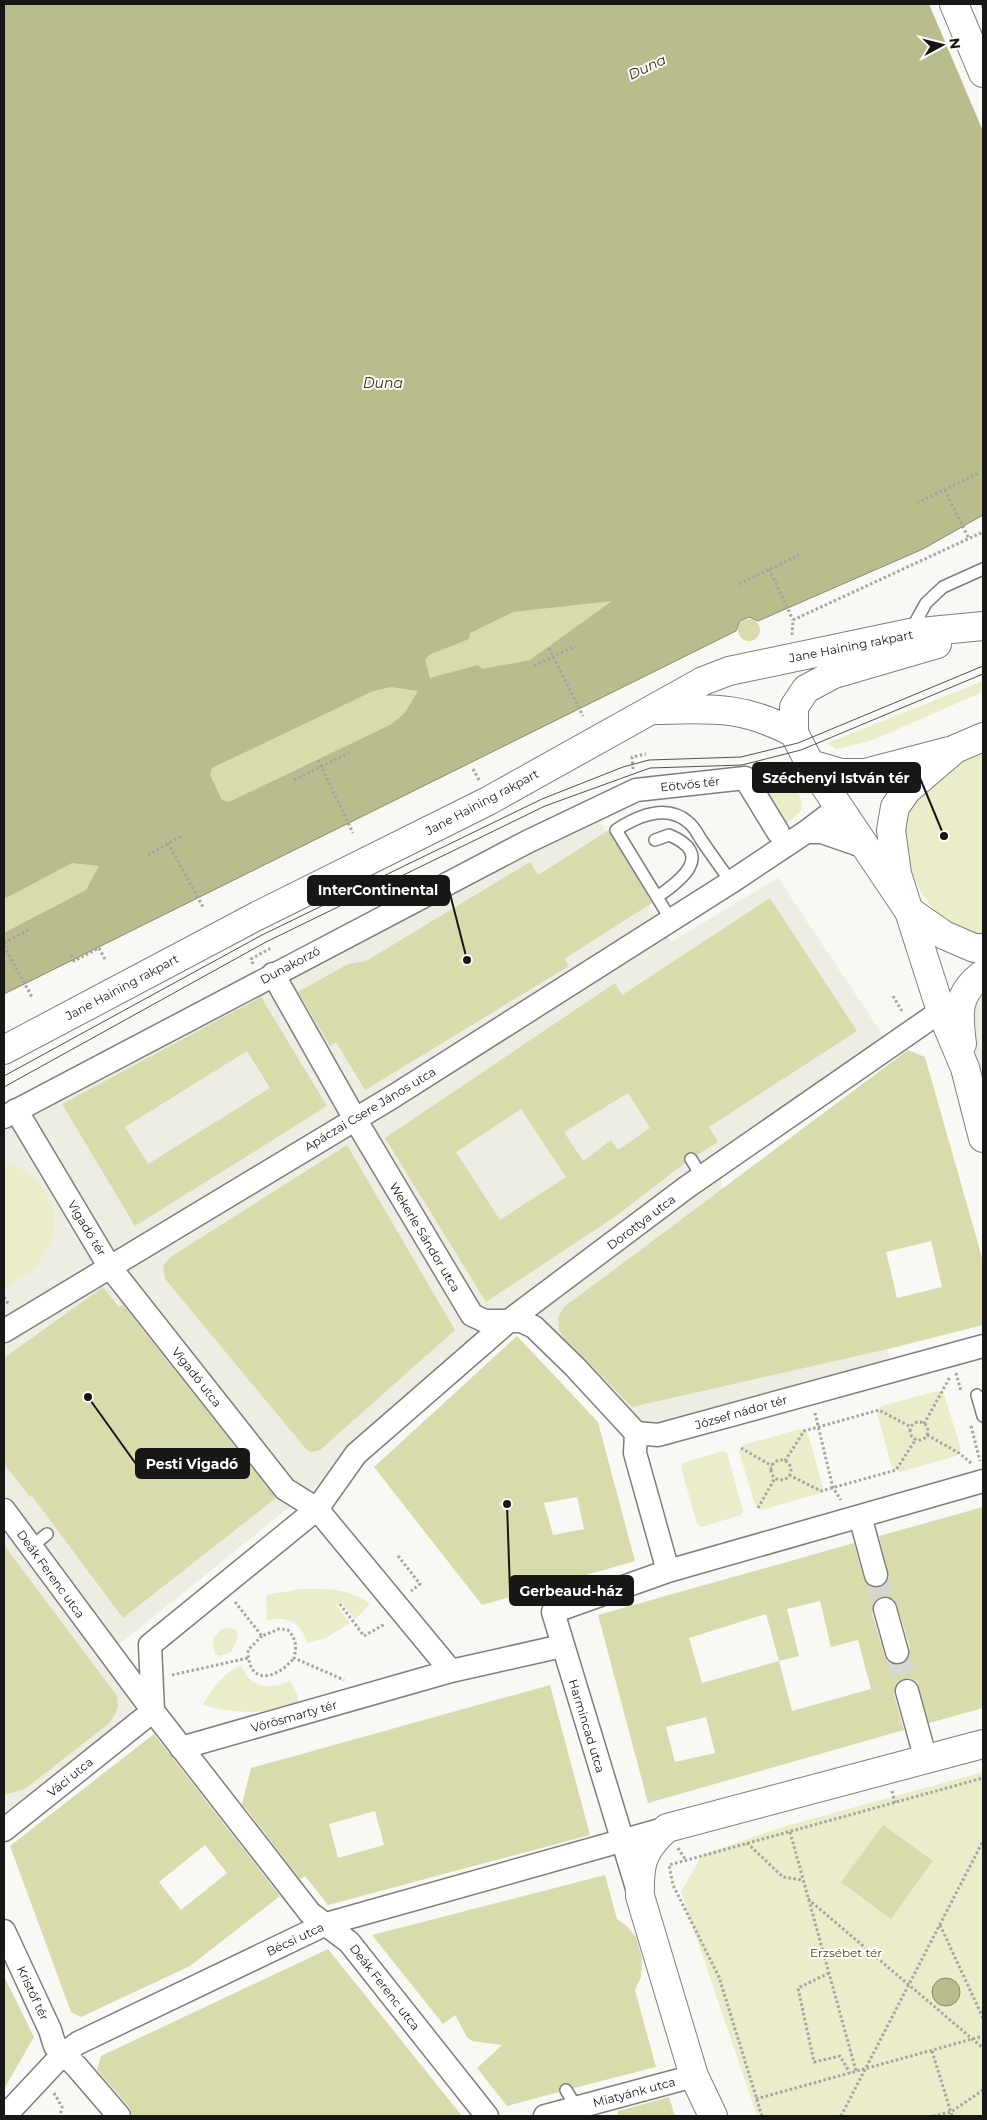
<svg xmlns="http://www.w3.org/2000/svg" width="987" height="2120" viewBox="0 0 987 2120" font-family="Montserrat,sans-serif">
<rect width="100%" height="100%" fill="#f8f9f5"/>
<path fill="#edede3" d="M587,799L671,942L778,878L892,1049L721,1177L722,1190L859,1233L891,1363L635,1440L517,1324L102,1658L139,1716L4,1819V1106Z
M983,996V1120L955,1016Z"/>
<path fill="#ebecca" d="M983,681V692L870,741L836,749L827,743Z
M983,752V936C928,931 887,851 913,803C917,795 943,771 952,766C961,760 973,757 983,752Z
M785,779L791,781C806,806 808,809 782,826L761,791Z
M4,1162C50,1176 72,1224 38,1264C30,1274 15,1281 4,1289Z
M937,1391L944,1394L961,1449L956,1456L900,1472L892,1468L877,1413L881,1406Z
M800,1429L808,1433L823,1488L818,1494L761,1510L755,1505L739,1451L743,1445Z
M723,1451L727,1453L743,1511L741,1515L701,1527L697,1524L681,1467L682,1463Z
M301,1589C325,1588 351,1588 370,1604L355,1619L342,1602L337,1606L350,1623L324,1639L306,1643C303,1622 286,1616 267,1620L266,1595Z
M226,1628L235,1629L238,1637L231,1652L220,1656L215,1654L213,1639L220,1630Z
M241,1665C250,1688 270,1691 290,1681L297,1693L299,1706C267,1713 235,1715 203,1705C212,1688 223,1673 241,1665Z
M983,1772V2116H757L681,1892L702,1855L782,1827Z"/>
<path fill="#bbbc8d" stroke="#8a8a69" d="M4,4H983V515L923,549L758,621L749,617L740,621L736,631L4,994Z
M932 1992a14 14 0 1 1 28 0a14 14 0 1 1-28 0Z"/>
<path fill="#f8f9f5" d="M929,4H980L983,12V131Z"/>
<path fill="#dadbac" fill-rule="evenodd" d="M612,601L530,660L482,669L478,665L430,678L425,660L429,655L469,639L470,633L513,612Z
M738 630a11 11 0 1 1 22 0a11 11 0 1 1-22 0Z
M391,687L418,691L404,714L390,725L229,802L222,800L210,775L212,768L373,691Z
M609,830L652,903L564,959L569,966L365,1090L336,1042L330,1046L298,992L348,964L366,961L530,862L538,875Z
M72,863L99,866L86,890L4,933V899Z
M770,898L857,1031L709,1127L718,1142L697,1155L691,1152L687,1153L684,1159L685,1163L616,1216L486,1302L385,1138L615,983L622,995ZM628,1093L650,1128L618,1150L611,1140L583,1161L564,1132ZM521,1109L566,1177L500,1220L456,1152Z
M261,997L327,1106L135,1226L62,1104ZM247,1051L270,1088L148,1164L125,1127Z
M908,1050L925,1057L983,1261V1325L888,1349L632,1407L563,1337L559,1330L558,1317L564,1307ZM931,1241L942,1287L897,1298L886,1252Z
M347,1145L455,1330L320,1450L311,1452L306,1449L165,1279L163,1266L169,1258Z
M103,1287L119,1307L123,1305L276,1498L123,1618L32,1496L30,1497L4,1464V1358Z
M517,1336L598,1422L635,1561L482,1605L374,1467ZM577,1497L584,1529L553,1535L544,1503Z
M983,1507V1708L929,1723L917,1682L910,1678L903,1679L897,1682L894,1694L904,1730L648,1803L598,1615L854,1543L864,1579L872,1588H879L885,1585L889,1578L879,1536ZM882,1596L894,1599L897,1605L910,1648L907,1661L900,1665L888,1662L885,1656L872,1613L875,1600ZM820,1601L831,1647L858,1640L871,1689L792,1711L779,1661L799,1656L787,1609ZM766,1614L779,1661L702,1683L689,1638ZM706,1717L715,1753L675,1762L666,1727Z
M4,1545L117,1696L118,1705L116,1713L108,1724L25,1789L4,1795Z
M550,1685L590,1835L328,1905L305,1876L300,1879L242,1804L251,1768ZM375,1811L384,1845L338,1858L329,1824Z
M154,1734L280,1896L190,1966L81,2017L71,2012L10,1846ZM205,1845L227,1873L181,1910L159,1882Z
M883,1825L933,1861L891,1919L841,1882Z
M605,1875L617,1919L627,1926L636,1937L642,1958L641,1977L635,1990L656,2067L574,2088L565,2083L560,2086L559,2092L507,2106L477,2068L502,2045L472,2041L467,2037L455,2015L443,2024L372,1935Z
M328,1949L462,2116H133L129,2107L97,2070L101,2056Z
M4,1976L34,2037L4,2089Z
M669,2097L675,2116H618V2111Z"/>
<g fill="none" stroke-linecap="round" stroke-linejoin="round">
<path stroke="#d6d7d4" stroke-width="22" stroke-dasharray="22 11" stroke-linecap="butt" d="M876,1575L885,1609
M897,1652L907,1691"/>
<defs>
<path id="lane" d="M911,630L926,603L943,587L983,569
M655,840L669,835C715,854 682,880 657,897
M671,920L616,830C636,817 666,803 688,822C694,826 698,835 702,841C711,854 721,868 731,882
M691,1159L702,1177
M977,1395L983,1416
M31,1547L47,1534
M566,2090L577,2108"/>
<path id="street" d="M806,832H822L865,847
M273,974L355,1119L472,1315L485,1321H521L534,1327L575,1367L636,1433
M16,1110L109,1266L285,1489L317,1509L451,1671
M4,1117L527,842L636,790L745,778L778,832
M4,1331L394,1096L731,882L806,832L839,807
M636,1433L658,1435L983,1346
M636,1433L635,1453L668,1571
M4,1510L153,1711L310,1913L349,1942L487,2116
M860,1516L876,1575
M885,1609L897,1652
M907,1691L926,1760
M153,1711L150,1645L317,1509L356,1454L510,1320L687,1187L941,1011
M181,1748L451,1671L562,1646
M4,1830L153,1711
M637,1888L553,1612L668,1571L983,1481
M4,1931L50,2030L55,2046L76,2066L119,2116
M5,2116L63,2054L78,2043L326,1924L667,1828
M545,2116L694,2076"/>
<path id="secondary" d="M954,4L983,73
M937,644L834,674L806,689L794,707V733L810,764L908,910L944,935L974,948H983
M654,710C712,709 741,705 794,733
M983,737L955,749L907,790L895,807L891,830L897,874L941,1011L965,1068L983,1138
M810,764L841,773H865L949,751
M962,1044C958,1013 956,994 983,974
M4,1050L255,917L488,801L703,681L729,671L910,633L983,626
M713,2116L694,2076L640,1896C639,1864 642,1850 667,1828L983,1744"/>
</defs>
<use href="#lane" stroke="#7e7e7b" stroke-width="14"/>
<use href="#street" stroke="#7e7e7b" stroke-width="25"/>
<use href="#secondary" stroke="#7e7e7b" stroke-width="30"/>
<path stroke="#a4a4a1" stroke-width="3" stroke-dasharray="2.5 2.5" stroke-linecap="butt" d="M945,490L969,539
M917,503L979,473
M769,569L793,620
M739,584L799,555
M792,635L793,620L983,532
M534,666L575,646
M473,769L479,780
M633,769L632,757L646,754
M294,780L349,753
M168,843L203,907
M148,855L183,835
M4,943L28,930
M4,946L32,997
M71,955L74,961L99,948L106,961
M253,964L251,959L271,948
M893,996L903,1013
M4,1297L9,1305
M956,1373L961,1391
M815,1413L833,1488L841,1500
M910 1431a9 9 0 1 1 18 0a9 9 0 1 1-18 0Z
M924,1424L950,1377
M971,1426L980,1461
M927,1435L959,1453L971,1463
M741,1448L772,1466
M771 1470a10 10 0 1 1 20 0a10 10 0 1 1-20 0Z
M785,1461L804,1431L879,1410L911,1427
M789,1475L821,1491L896,1470L916,1439
M758,1508L775,1478
M398,1556L420,1584L411,1591
M235,1602L262,1636L279,1629L288,1630C296,1639 297,1646 294,1658L344,1680
M340,1604L364,1636L385,1624
M262,1636L248,1650C248,1687 277,1679 294,1658
M172,1675L248,1658
M892,1791L895,1803
M790,1832L856,2071
M747,1843L783,1877L802,1880
M678,1848L685,1859
M808,1899L983,2048
M940,1925L983,2018
M829,1973L798,1988L814,2062L840,2056L850,2073
M932,2051L952,2116
M54,2093L62,2107L60,2116
M756,2099L983,2036
M762,2116L719,1977L673,1885L669,1865L983,1778
M841,2116L983,1841
M933,2116L951,2112L983,2090"/>
<use href="#lane" stroke="#fff" stroke-width="11"/>
<use href="#street" stroke="#fff" stroke-width="22"/>
<use href="#secondary" stroke="#fff" stroke-width="28"/>
<path stroke="#535351" stroke-width="1" d="M4,1076L262,935L542,799L623,767L649,760L741,757L798,743L983,666
M4,1087L266,942L545,806L650,768L742,765L801,750L983,674"/>
<path stroke="#a4a4a1" stroke-width="3" stroke-dasharray="2.5 2.5" stroke-linecap="butt" d="M549,648L583,716
M318,760L353,833"/>
</g>
<g text-anchor="middle" dominant-baseline="central" stroke-width="4" stroke-linejoin="round" paint-order="stroke">
<g font-size="12" fill="#171716" stroke="#fffffe">
<text transform="translate(851 646) rotate(-11)">Jane Haining rakpart</text>
<text transform="translate(690 784) rotate(-6)">Eötvös tér</text>
<text transform="translate(482 802) rotate(-28)">Jane Haining rakpart</text>
<text transform="translate(290 965) rotate(-28)">Dunakorzó</text>
<text transform="translate(122 987) rotate(-28)">Jane Haining rakpart</text>
<text transform="translate(370 1109) rotate(-31)">Apáczai Csere János utca</text>
<text transform="translate(641 1222) rotate(-37)">Dorottya utca</text>
<text transform="translate(87 1228) rotate(59)">Vigadó tér</text>
<text transform="translate(425 1237) rotate(59)">Wekerle Sándor utca</text>
<text transform="translate(197 1377) rotate(52)">Vigadó utca</text>
<text transform="translate(741 1412) rotate(-16)">József nádor tér</text>
<text transform="translate(51 1574) rotate(54)">Deák Ferenc utca</text>
<text transform="translate(294 1716) rotate(-16)">Vörösmarty tér</text>
<text transform="translate(587 1726) rotate(73)">Harmincad utca</text>
<text transform="translate(70 1777) rotate(-39)">Váci utca</text>
<text transform="translate(295 1939) rotate(-25)">Bécsi utca</text>
<text transform="translate(385 1987) rotate(52)">Deák Ferenc utca</text>
<text transform="translate(33 1993) rotate(65)">Kristóf tér</text>
<text transform="translate(634 2092) rotate(-15)">Miatyánk utca</text>
</g>
<g font-size="12" fill="#4a4912" stroke="#fffffe">
<text x="846" y="1952">Erzsébet tér</text>
</g>
<g font-size="14" font-style="italic" fill="#31300a" stroke="#fffffe">
<text transform="translate(647 67) rotate(-25)">Duna</text>
<text x="383" y="383">Duna</text>
</g>
</g>
<path fill="none" stroke="#171716" stroke-width="2" d="M944 836L920 778M467 960L449 890M88 1397L136 1464M507 1504L510 1591"/>
<g fill="#171716" stroke="#fffffe" stroke-width="2">
<circle cx="944" cy="836" r="5"/>
<circle cx="467" cy="960" r="5"/>
<circle cx="88" cy="1397" r="5"/>
<circle cx="507" cy="1504" r="5"/>
</g>
<g fill="#171716" stroke="#171716" stroke-width="2">
<rect x="753" y="763" width="167" height="29" rx="5"/>
<rect x="308" y="876" width="141" height="29" rx="5"/>
<rect x="136" y="1449" width="113" height="29" rx="5"/>
<rect x="510" y="1576" width="123" height="29" rx="5"/>
</g>
<g font-size="14" text-anchor="middle" font-weight="bold" fill="#fff">
<text x="836" y="783">Széchenyi István tér</text>
<text x="378" y="895">InterContinental</text>
<text x="192" y="1469">Pesti Vigadó</text>
<text x="571" y="1596">Gerbeaud-ház</text>
</g>
<rect width="987" height="2120" fill="none" stroke="#171716" stroke-width="10"/>
<g transform="translate(942 45) rotate(83)" stroke="#fffffe" stroke-width="4" paint-order="stroke">
<path d="M0-4L9 19L0 12L-9 19Z" fill="#171716"/>
<text y="-8" font-size="14" font-weight="bold" text-anchor="middle" fill="#171716">N</text>
</g>
</svg>
